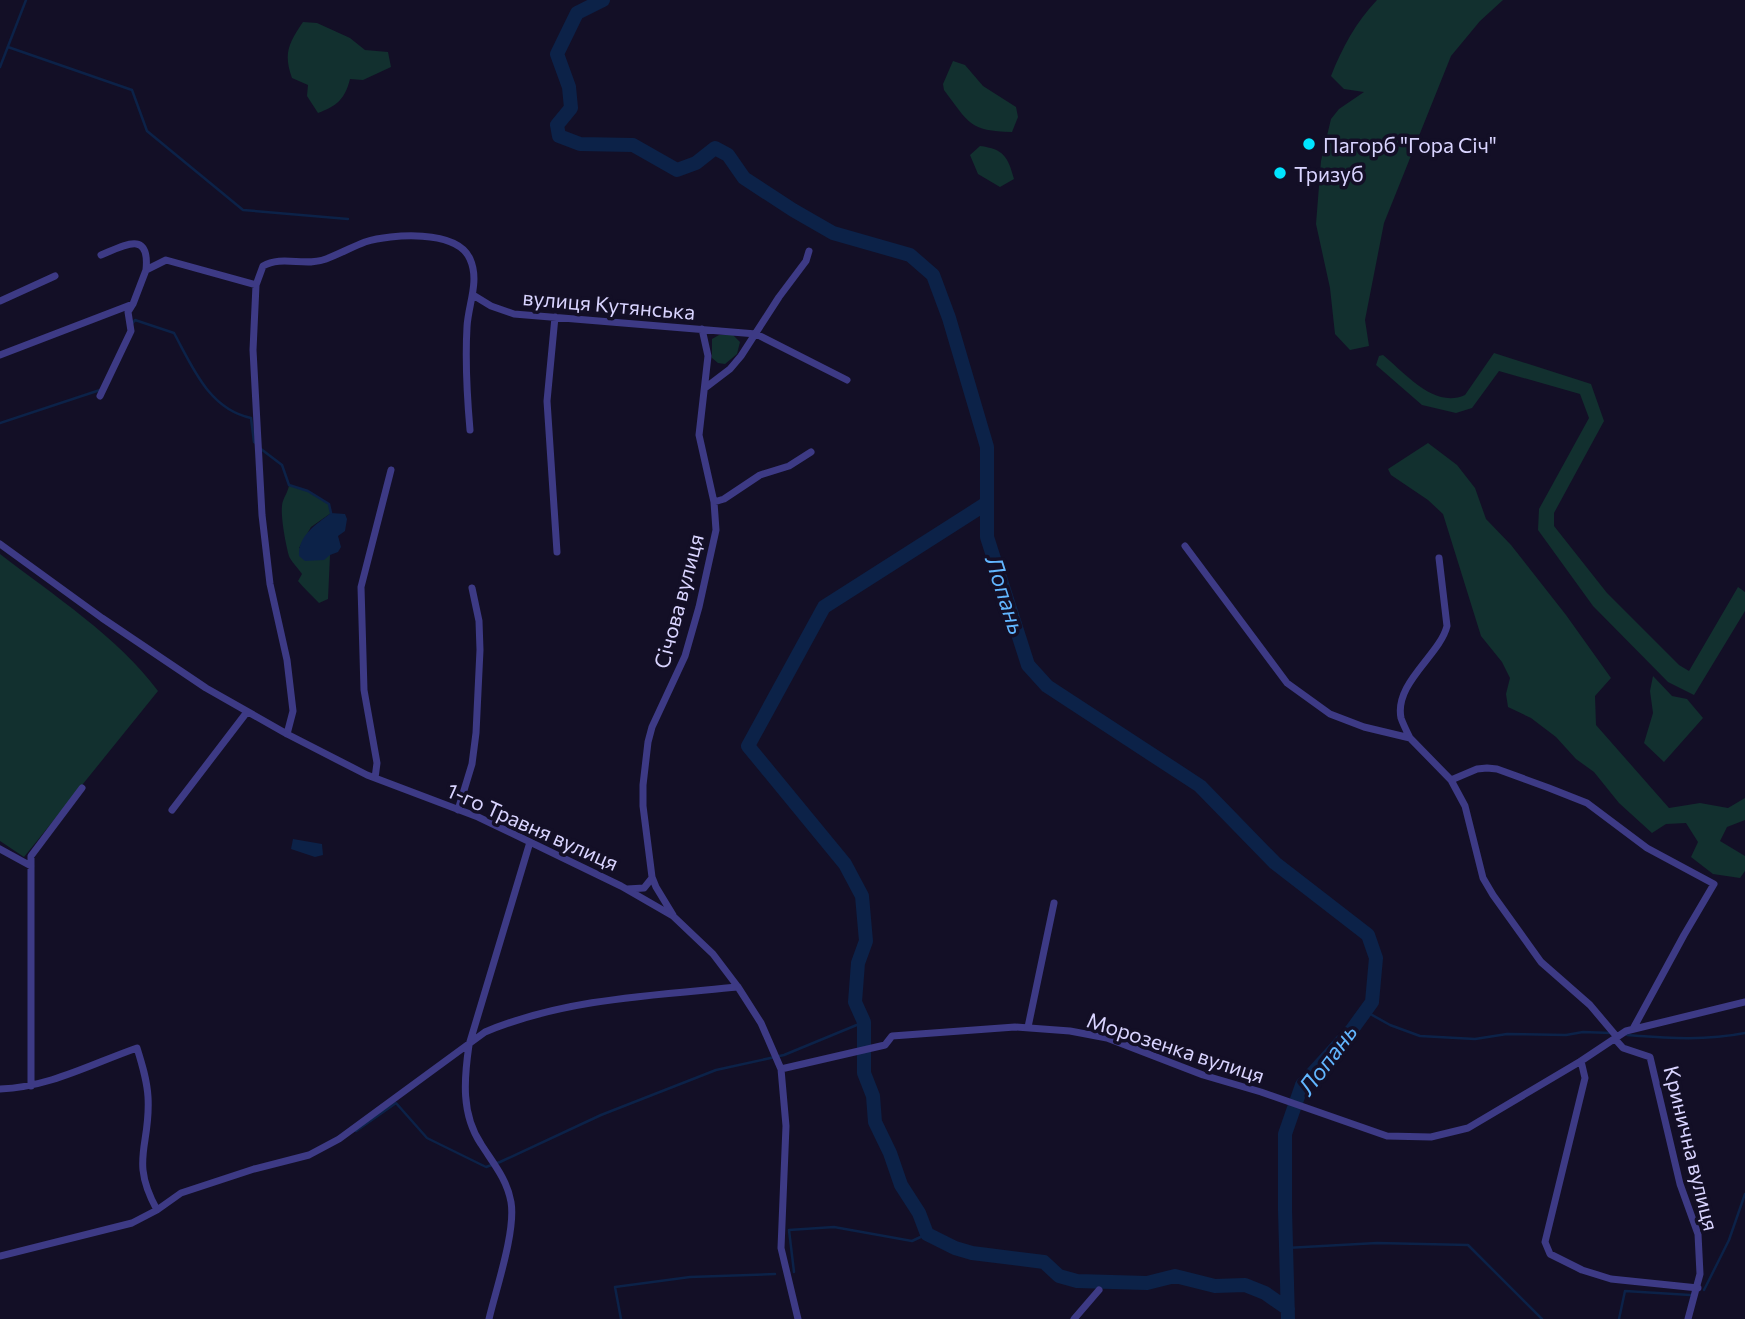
<svg xmlns="http://www.w3.org/2000/svg" width="1745" height="1319" viewBox="0 0 1745 1319" font-family="Commissioner,sans-serif">
<rect width="100%" height="100%" fill="#130f26"/>
<path fill="#12302f" d="M1377,0H1503L1480,21L1451,56L1384,223L1365,320L1369,346L1350,350L1335,334L1330,288L1316,224L1321,161L1331,119L1339,109L1364,92L1344,89L1331,76C1342,48 1356,22 1377,0Z
M303,22L317,23L350,38L365,50L388,52L391,67L363,80L350,79C345,99 337,106 318,113L307,96L308,85L292,78C283,53 289,43 303,22Z
M953,61L965,65L983,86L1016,107L1018,117L1012,132C969,131 969,123 944,90L943,84Z
M980,146C1004,149 1008,157 1014,179L1000,187L978,174L970,155Z
M733,335L740,342L737,354L725,364L718,363L712,358V339L719,335Z
M1494,353L1591,384L1604,421L1554,513V526L1607,593L1679,665L1689,671L1738,587L1745,592V611L1694,695L1668,682L1593,606L1538,530L1539,509L1589,418L1580,394L1499,371L1472,408L1456,413L1422,405L1376,365L1379,356L1383,355C1405,373 1434,409 1465,395Z
M1428,443L1457,465L1475,488L1486,519L1511,545L1566,615L1611,678L1595,696L1596,725L1669,808L1700,803L1728,808L1745,798V820L1727,827L1720,841L1745,856V871L1740,878L1713,874L1691,857L1698,842L1686,823L1666,824L1652,833L1619,803L1594,772L1576,759L1556,737L1531,718L1508,707L1506,694L1510,678L1502,662L1481,636L1443,514L1428,500L1391,475L1388,469Z
M289,485L308,491L329,504L331,513L311,527L299,548L330,555L328,599L319,603C312,596 304,588 298,581L302,574C299,569 290,560 289,556C286,545 279,511 283,501C285,495 288,492 289,485Z
M0,554C53,595 118,637 158,691L24,857L0,841Z
M1653,676L1672,696L1687,699L1703,718L1664,762L1644,743L1653,713L1650,691Z"/>
<path fill="#0c2248" d="M331,513L345,514L347,519L345,531L338,536L341,547L338,552L330,555L324,560L305,561L299,556C298,535 317,524 331,513Z
M293,839L322,844L323,855L315,857L291,849Z"/>
<g fill="none" stroke-linecap="round" stroke-linejoin="round">
<path stroke="#0c2248" stroke-width="2.5" d="M8,47L132,90L147,131L243,210L348,219
M0,67L26,0
M132,324L135,320L174,333C193,368 209,409 251,418L254,442L257,444
M0,423L100,390
M261,449L282,465L289,485L308,491L329,504L331,513
M1365,1011L1390,1025L1420,1036L1475,1039L1507,1034L1566,1035L1583,1032L1611,1033
M1627,1035C1668,1038 1705,1041 1745,1033
M356,1131L396,1103L427,1138L486,1167L500,1162L601,1115L716,1070L784,1055L864,1022
M1286,1248L1377,1243L1468,1245L1542,1319
M794,1272L789,1230L834,1227L912,1241L927,1234
M1704,1290L1729,1240L1745,1194
M621,1319L615,1287L690,1277L775,1274
M1619,1319L1625,1291L1690,1295"/>
<path stroke="#0c2248" stroke-width="14" d="M603,0L577,13L557,54L569,87L571,108L557,125L559,136L580,144L633,145L677,170L696,163L715,148L728,155L744,178L793,210L833,233L910,255L933,275L949,318L987,447V537L1028,665L1047,686L1200,786L1275,863L1368,935L1376,958L1372,1002L1351,1031L1302,1085L1285,1134V1210L1288,1319
M987,503L824,607L748,746L845,864L862,896L866,941L858,963L855,1002L864,1022V1073L873,1096L875,1122L890,1153L901,1185L919,1213L927,1234L955,1248L972,1253L1044,1262L1059,1276L1077,1281L1147,1283L1175,1276L1215,1286L1245,1285L1265,1293L1288,1309"/>
<path stroke="#3d3a85" stroke-width="7" d="M101,255C125,245 150,230 146,270
M473,295L491,306L514,314L756,334L847,380
M0,301L55,276
M555,317L547,401L557,552
M0,355L133,304L146,270L166,260L256,285
M705,388L730,369L741,356L779,297L806,261L809,251
M100,396L131,331L128,312L133,304
M714,502L724,499L760,475L789,466L811,452
M0,544L102,618L206,688L287,734L367,775L478,817L621,886L673,916L713,954L738,987L761,1023L781,1069L786,1126L781,1248L798,1319
M1185,546L1287,683L1330,714L1364,727L1410,738L1451,780L1465,806L1483,878L1493,895L1541,962L1590,1005L1617,1037
M287,734L293,711L287,660L270,584L262,515L253,350L256,285L263,266C282,255 305,267 326,259C339,254 352,247 365,242C391,234 457,229 470,259C480,281 468,305 467,327C465,362 467,396 470,430
M1410,738C1407,732 1403,724 1401,718C1394,683 1440,655 1447,626L1439,558
M375,778L377,763L364,690L361,587L391,470
M1451,780L1477,769L1487,768L1497,769L1549,788L1587,803L1647,848L1714,884L1684,935L1634,1027
M172,810L247,712
M458,810L472,764L476,733L480,650L479,621L472,588
M0,849L31,866
M627,889L644,888L652,878
M673,915L656,887L652,877L643,806V785L648,742L652,727L685,656L699,607L716,530L714,502L699,435L708,356L702,329
M1028,1027L1054,903
M1615,1039L1623,1048L1650,1057L1680,1184L1698,1234L1700,1274L1688,1319
M1581,1061L1585,1078L1545,1242L1550,1254L1582,1270L1611,1279L1698,1288
M781,1069L885,1045L892,1036L1015,1027L1070,1031L1107,1038L1203,1075L1261,1092L1387,1136L1431,1137L1468,1128L1581,1061L1626,1031L1745,1002
M31,1086V856L82,788
M0,1089C50,1087 91,1064 137,1048C142,1064 147,1080 148,1097C151,1146 129,1159 157,1210
M0,1256L132,1223L157,1210L181,1193L254,1169L309,1155L339,1139L485,1032C563,999 655,995 738,987
M489,1319C496,1289 516,1231 511,1202C507,1179 493,1163 481,1144C461,1114 464,1079 469,1045L530,842
M1074,1319L1099,1290"/>
</g>
<g fill="#00e5ff" stroke="#130f26" stroke-width="2.5">
<circle cx="1309" cy="144" r="7"/>
<circle cx="1280" cy="173" r="7"/>
</g>
<g text-anchor="middle" dominant-baseline="central" stroke-width="7" stroke-linejoin="round" paint-order="stroke">
<g font-size="21" fill="#d9d4ff" stroke="#130f26" text-anchor="start">
<text x="1323" y="144">Пагорб "Гора Січ"</text>
<text x="1294" y="173">Тризуб</text>
</g>
<g font-size="21" fill="#d9d4ff" stroke="#130f26">
<text transform="translate(609 304) rotate(5)">вулиця Кутянська</text>
<text transform="translate(678 601) rotate(-75)">Січова вулиця</text>
<text transform="translate(533 826) rotate(24)">1-го Травня вулиця</text>
<text transform="translate(1176 1047) rotate(18)">Морозенка вулиця</text>
<text transform="translate(1692 1148) rotate(76)">Кринична вулиця</text>
</g>
<g font-size="23" font-style="italic" fill="#62b6ff" stroke="#130f26">
<text transform="translate(1006 595) rotate(72)">Лопань</text>
<text transform="translate(1327 1059) rotate(-53)">Лопань</text>
</g>
</g>
</svg>
